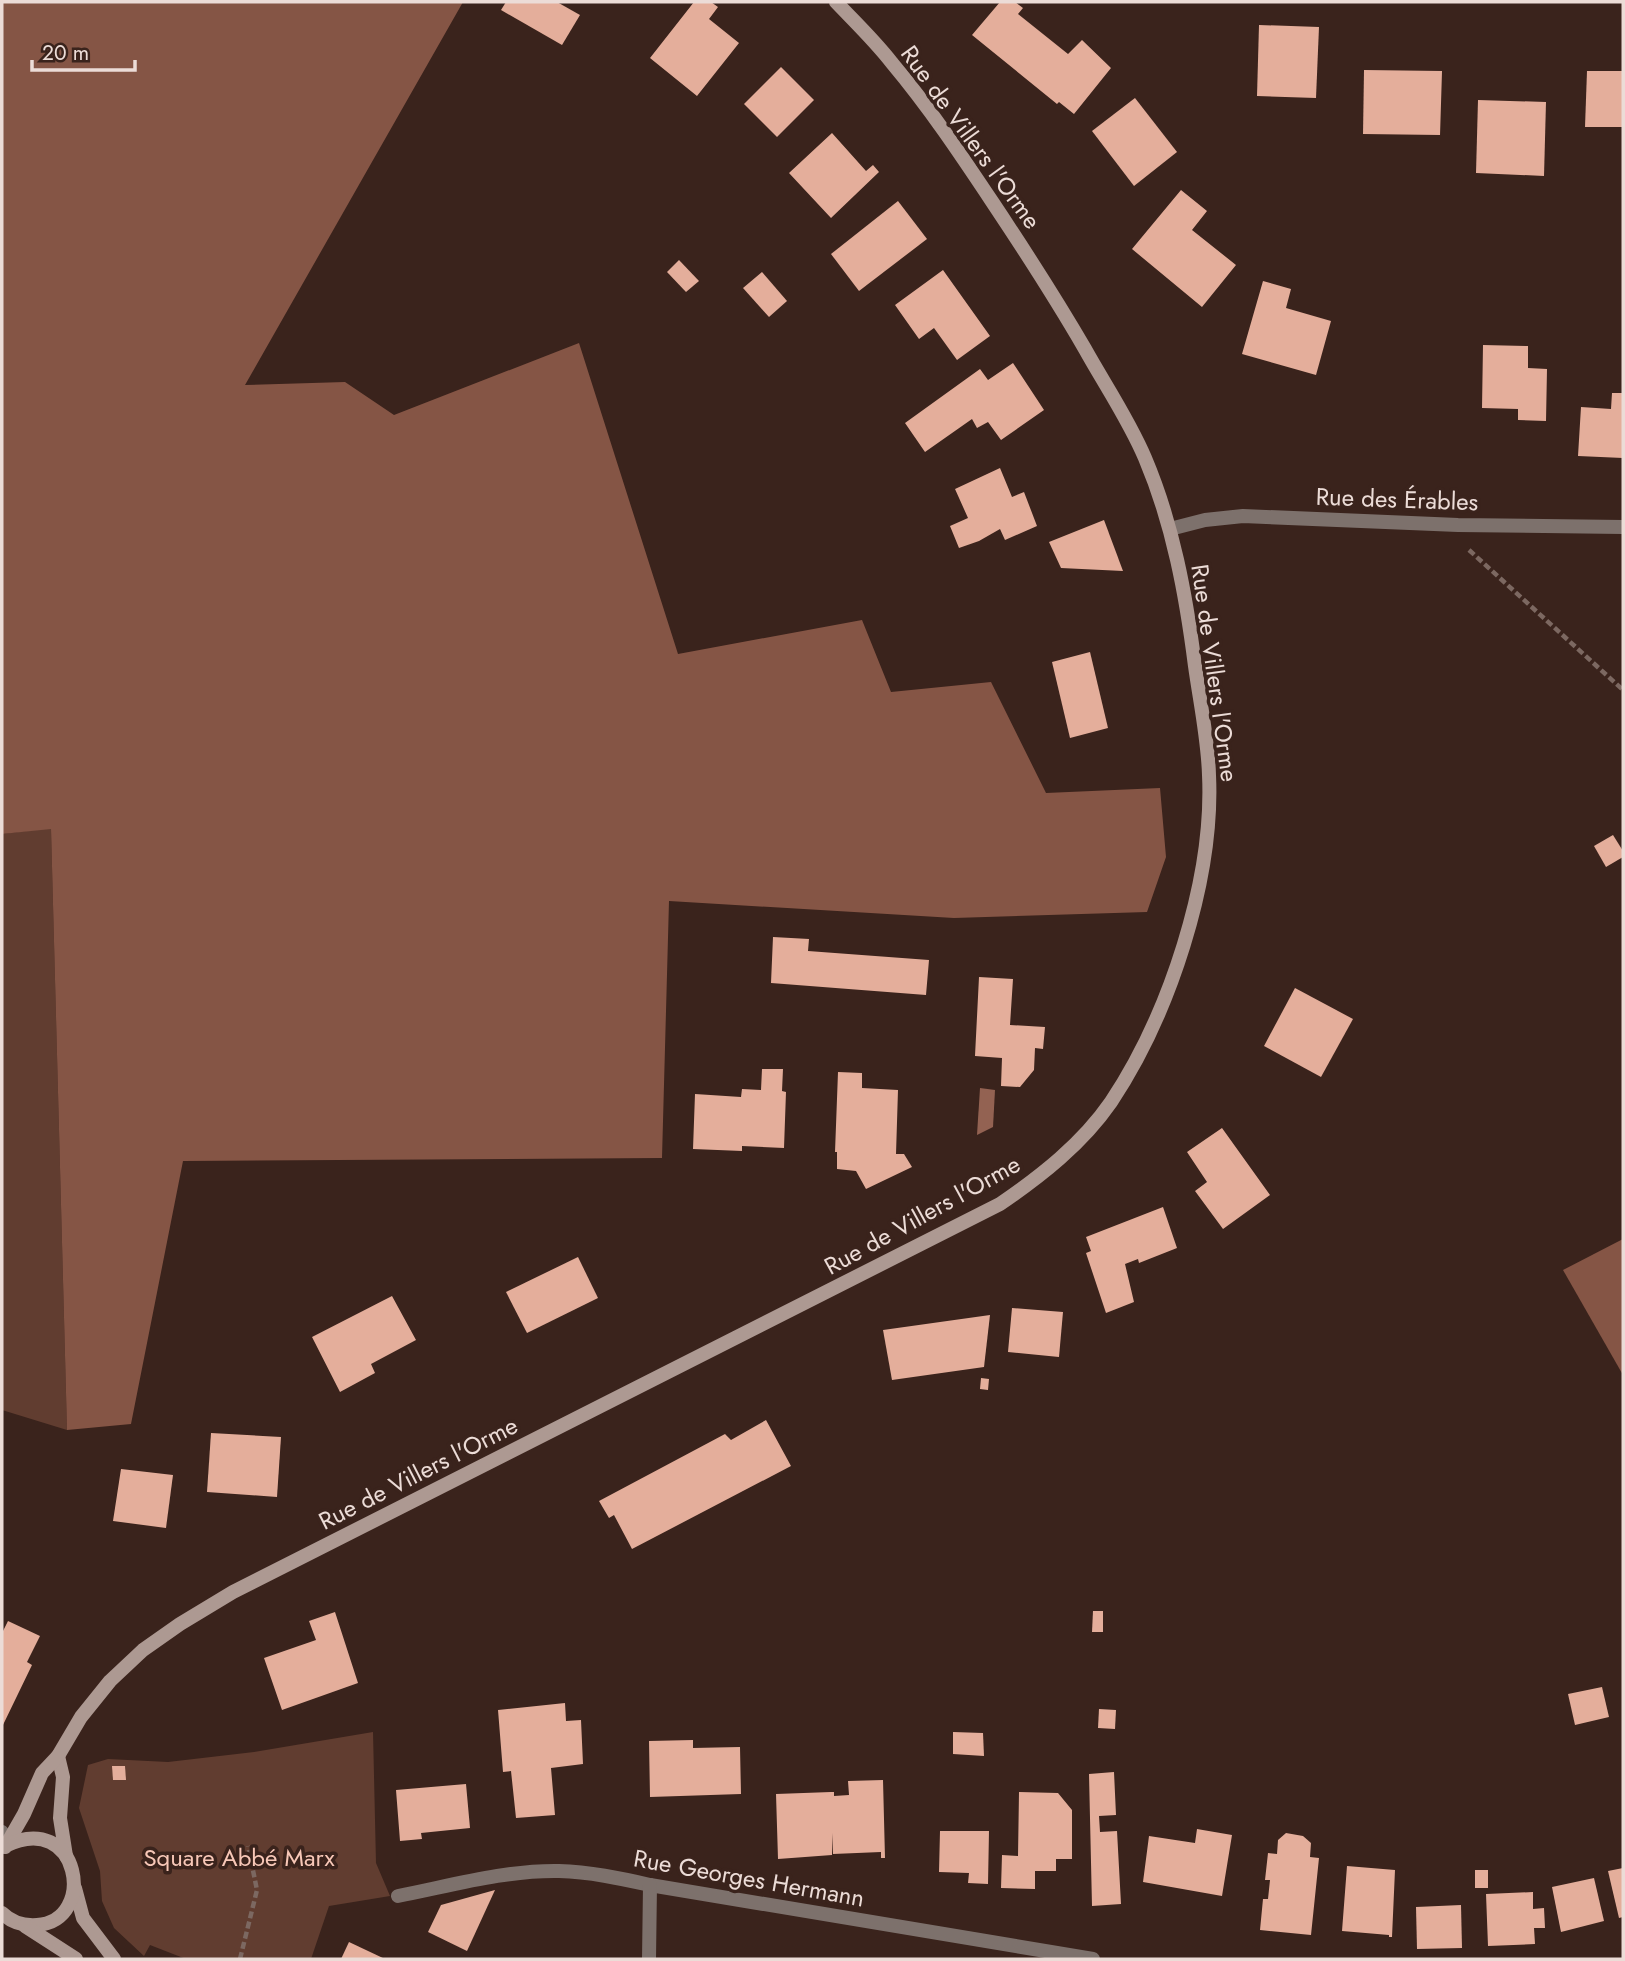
<svg xmlns="http://www.w3.org/2000/svg" width="1625" height="1961" font-family="Jost,sans-serif">
	<rect width="100%" height="100%" fill="#3a231c"/>
	<g fill="#613d30">
		<polygon points="51,828 67,1430 2,1410 2,834"/>
		<polygon points="373,1732 376,1863 390,1896 329,1906 311,1959 186,1959 150,1945 144,1956 114,1928 102,1901 100,1871 79,1808 88,1765 108,1759 168,1762 254,1752"/>
	</g>
	<g fill="#855545">
		<polygon points="2,2 463,2 245,385 345,382 394,415 579,343 678,654 862,620 891,692 991,682 1046,793 1160,788 1166,857 1147,912 954,918 669,901 662,1158 183,1161 131,1424 67,1430 51,829 2,834"/>
		<polygon points="1623,1239 1623,1375 1563,1270"/>
	</g>
	<polygon fill="#936252" points="980,1088 995,1090 993,1127 977,1135"/>
	<g fill="#e4ae9b">
		<polygon points="506,2 557,2 580,15 562,45 501,10"/>
		<polygon points="694,2 711,2 718,7 709,19 739,43 697,96 650,58"/>
		<polygon points="1000,2 1015,2 1023,8 1018,14 1068,54 1082,40 1111,68 1074,114 1059,102 1057,104 972,35"/>
		<polygon points="1259,25 1319,27 1316,98 1257,96"/>
		<polygon points="781,67 814,100 777,137 744,104"/>
		<polygon points="1364,70 1442,71 1440,135 1363,134"/>
		<polygon points="1587,71 1623,71 1623,127 1585,127"/>
		<polygon points="1135,98 1177,152 1134,186 1092,131"/>
		<polygon points="1478,100 1546,102 1544,176 1476,173"/>
		<polygon points="832,133 866,171 873,165 879,172 831,218 789,173"/>
		<polygon points="1181,190 1207,211 1192,230 1236,265 1202,307 1132,249"/>
		<polygon points="898,201 927,239 859,291 831,254"/>
		<polygon points="679,260 699,281 686,292 667,272"/>
		<polygon points="943,270 990,336 957,360 934,328 919,339 895,305"/>
		<polygon points="762,272 787,301 769,317 743,288"/>
		<polygon points="1263,281 1291,289 1286,308 1331,321 1316,375 1242,354"/>
		<polygon points="1483,345 1528,346 1528,368 1547,369 1546,421 1518,420 1518,409 1482,408"/>
		<polygon points="1013,363 1044,410 1001,440 988,422 977,428 972,419 925,452 905,423 980,369 988,380"/>
		<polygon points="1612,393 1623,393 1623,458 1578,456 1581,407 1611,409"/>
		<polygon points="1000,468 1012,497 1024,492 1037,526 1005,540 1000,529 979,541 959,548 950,526 968,518 955,489"/>
		<polygon points="1104,520 1123,571 1061,568 1049,542"/>
		<polygon points="1090,652 1108,728 1070,738 1052,662"/>
		<polygon points="1613,835 1623,851 1623,857 1606,867 1594,846"/>
		<polygon points="773,937 809,939 808,951 929,960 926,995 771,983"/>
		<polygon points="979,977 1013,979 1010,1025 1045,1027 1043,1049 1035,1048 1034,1070 1020,1087 1001,1086 1002,1058 975,1056"/>
		<polygon points="1295,988 1353,1019 1321,1077 1264,1046"/>
		<polygon points="762,1069 783,1069 782,1091 786,1092 784,1148 742,1146 742,1151 693,1149 695,1094 741,1097 742,1089 761,1090"/>
		<polygon points="838,1072 862,1073 862,1088 898,1090 896,1154 904,1154 912,1167 866,1189 856,1171 837,1169 837,1152 835,1152"/>
		<polygon points="1222,1128 1270,1195 1223,1229 1195,1191 1207,1182 1187,1152"/>
		<polygon points="1163,1207 1177,1248 1139,1263 1138,1259 1125,1264 1134,1302 1106,1313 1086,1253 1091,1251 1086,1237"/>
		<polygon points="578,1257 598,1298 527,1333 506,1292"/>
		<polygon points="392,1296 416,1340 371,1364 375,1373 340,1392 312,1337"/>
		<polygon points="1012,1308 1063,1312 1059,1357 1008,1352"/>
		<polygon points="990,1315 984,1367 892,1380 883,1330"/>
		<polygon points="981,1378 989,1379 988,1390 980,1389"/>
		<polygon points="766,1420 791,1466 632,1549 614,1515 609,1518 599,1501 725,1434 731,1440"/>
		<polygon points="211,1433 281,1437 277,1497 207,1492"/>
		<polygon points="121,1469 173,1475 166,1528 113,1521"/>
		<polygon points="1093,1611 1103,1611 1103,1632 1092,1632"/>
		<polygon points="335,1612 358,1683 282,1710 264,1658 316,1640 309,1621"/>
		<polygon points="8,1621 40,1636 27,1662 32,1665 2,1727 2,1633"/>
		<polygon points="1602,1687 1609,1717 1575,1725 1568,1694"/>
		<polygon points="565,1703 566,1721 581,1720 583,1764 551,1768 555,1815 516,1818 511,1771 503,1772 498,1710"/>
		<polygon points="1099,1709 1116,1710 1115,1729 1098,1728"/>
		<polygon points="953,1732 983,1733 984,1756 953,1754"/>
		<polygon points="693,1740 693,1748 740,1747 741,1794 650,1797 649,1741"/>
		<polygon points="112,1766 125,1766 126,1780 113,1780"/>
		<polygon points="1114,1772 1116,1815 1099,1816 1100,1832 1117,1831 1121,1904 1092,1906 1089,1774"/>
		<polygon points="883,1780 885,1858 881,1858 881,1852 833,1854 832,1833 832,1855 778,1859 776,1794 831,1792 834,1792 834,1796 849,1795 848,1781"/>
		<polygon points="466,1784 470,1828 421,1833 422,1839 400,1841 396,1790"/>
		<polygon points="1019,1792 1058,1793 1072,1810 1072,1859 1056,1859 1056,1871 1035,1871 1035,1889 1001,1888 1002,1855 1018,1856"/>
		<polygon points="1197,1829 1232,1835 1222,1896 1143,1882 1149,1836 1195,1843"/>
		<polygon points="940,1831 989,1831 988,1884 968,1883 969,1873 939,1872"/>
		<polygon points="1286,1833 1303,1836 1311,1843 1310,1857 1319,1858 1311,1935 1260,1930 1263,1899 1268,1899 1270,1880 1265,1880 1268,1853 1277,1854 1278,1840"/>
		<polygon points="1347,1866 1395,1870 1392,1937 1389,1937 1389,1935 1342,1931"/>
		<polygon points="1623,1868 1623,1917 1619,1918 1608,1871"/>
		<rect x="1475" y="1870" width="13" height="18"/>
		<polygon points="1594,1878 1604,1921 1561,1932 1552,1887"/>
		<polygon points="495,1890 467,1951 428,1932 441,1905"/>
		<polygon points="1533,1892 1533,1909 1544,1908 1545,1928 1534,1928 1535,1944 1488,1946 1486,1894"/>
		<polygon points="1461,1905 1462,1948 1417,1949 1416,1907"/>
		<polygon points="349,1942 385,1959 341,1959"/>
	</g>
	<g fill="none" stroke-linecap="round" stroke-linejoin="round">
		<g stroke="#7c6861" stroke-width="4.5" stroke-dasharray="7 3.5" stroke-linecap="butt">
			<polyline points="1469,550 1623,690"/>
			<polyline points="240,1959 257,1890 248,1846"/>
		</g>
		<polyline stroke="#7d716c" stroke-width="14" points="2,1832 5,1847"/>
		<g stroke="#7d716c" stroke-width="14">
			<polyline points="1170,529 1205,520 1243,516 1458,525 1623,527"/>
			<path d="M 398,1896 C 450,1886 505,1870 559,1871 C 590,1872 619,1878 650,1885 L 1093,1959"/>
			<polyline points="649,1959 650,1885"/>
		</g>
		<g stroke="#ad9992" stroke-width="14">
			<polyline points="58,1756 63,1777 60,1818 66,1856"/>
			<path d="M 5,1847 L 24,1814 L 42,1773 L 58,1756 L 81,1717 L 110,1681 L 143,1650 L 180,1624 L 233,1592 L 1000,1204 C 1041,1176 1082,1144 1111,1102 C 1169,1015 1214,880 1209,775 C 1208,739 1200,702 1195,666 C 1186,595 1173,524 1145,458 C 1129,420 1105,385 1085,349 C 1056,299 1025,251 993,203 C 961,155 929,107 892,63 C 875,41 855,22 836,2"/>
			<polyline points="75,1888 83,1918 114,1959"/>
			<path d="M 2,1913 C 12,1923 23,1926 37,1925 C 98,1921 80,1809 5,1846"/>
			<polyline points="25,1926 76,1959"/>
		</g>
	</g>
	<g text-anchor="middle" dominant-baseline="central" stroke-width="7" stroke-linejoin="round" paint-order="stroke">
		<g font-size="24" fill="#ecdcd7" stroke="#3a231c">
			<text transform="translate(971 137) rotate(54)">Rue de Villers l'Orme</text>
			<text transform="translate(1397 499) rotate(2)">Rue des Érables</text>
			<text transform="translate(1215 673) rotate(82)">Rue de Villers l'Orme</text>
			<text transform="translate(922 1215) rotate(-29)">Rue de Villers l'Orme</text>
			<text transform="translate(418 1473) rotate(-27)">Rue de Villers l'Orme</text>
			<text transform="translate(749 1878) rotate(10)">Rue Georges Hermann</text>
		</g>
		<g font-size="24" fill="#f7c7b7" stroke="#3a231c">
			<text x="239" y="1857">Square Abbé Marx</text>
		</g>
	</g>
	<rect width="1625" height="1961" fill="none" stroke="#ecdcd7" stroke-width="7"/>
	<path d="M32 60v10h103v-10" fill="none" stroke="#ecdcd7" stroke-width="3.5"/>
	<text x="42" y="60" font-size="21" fill="#ecdcd7" stroke="#3a231c" stroke-width="5" paint-order="stroke">20 m</text>
</svg>
